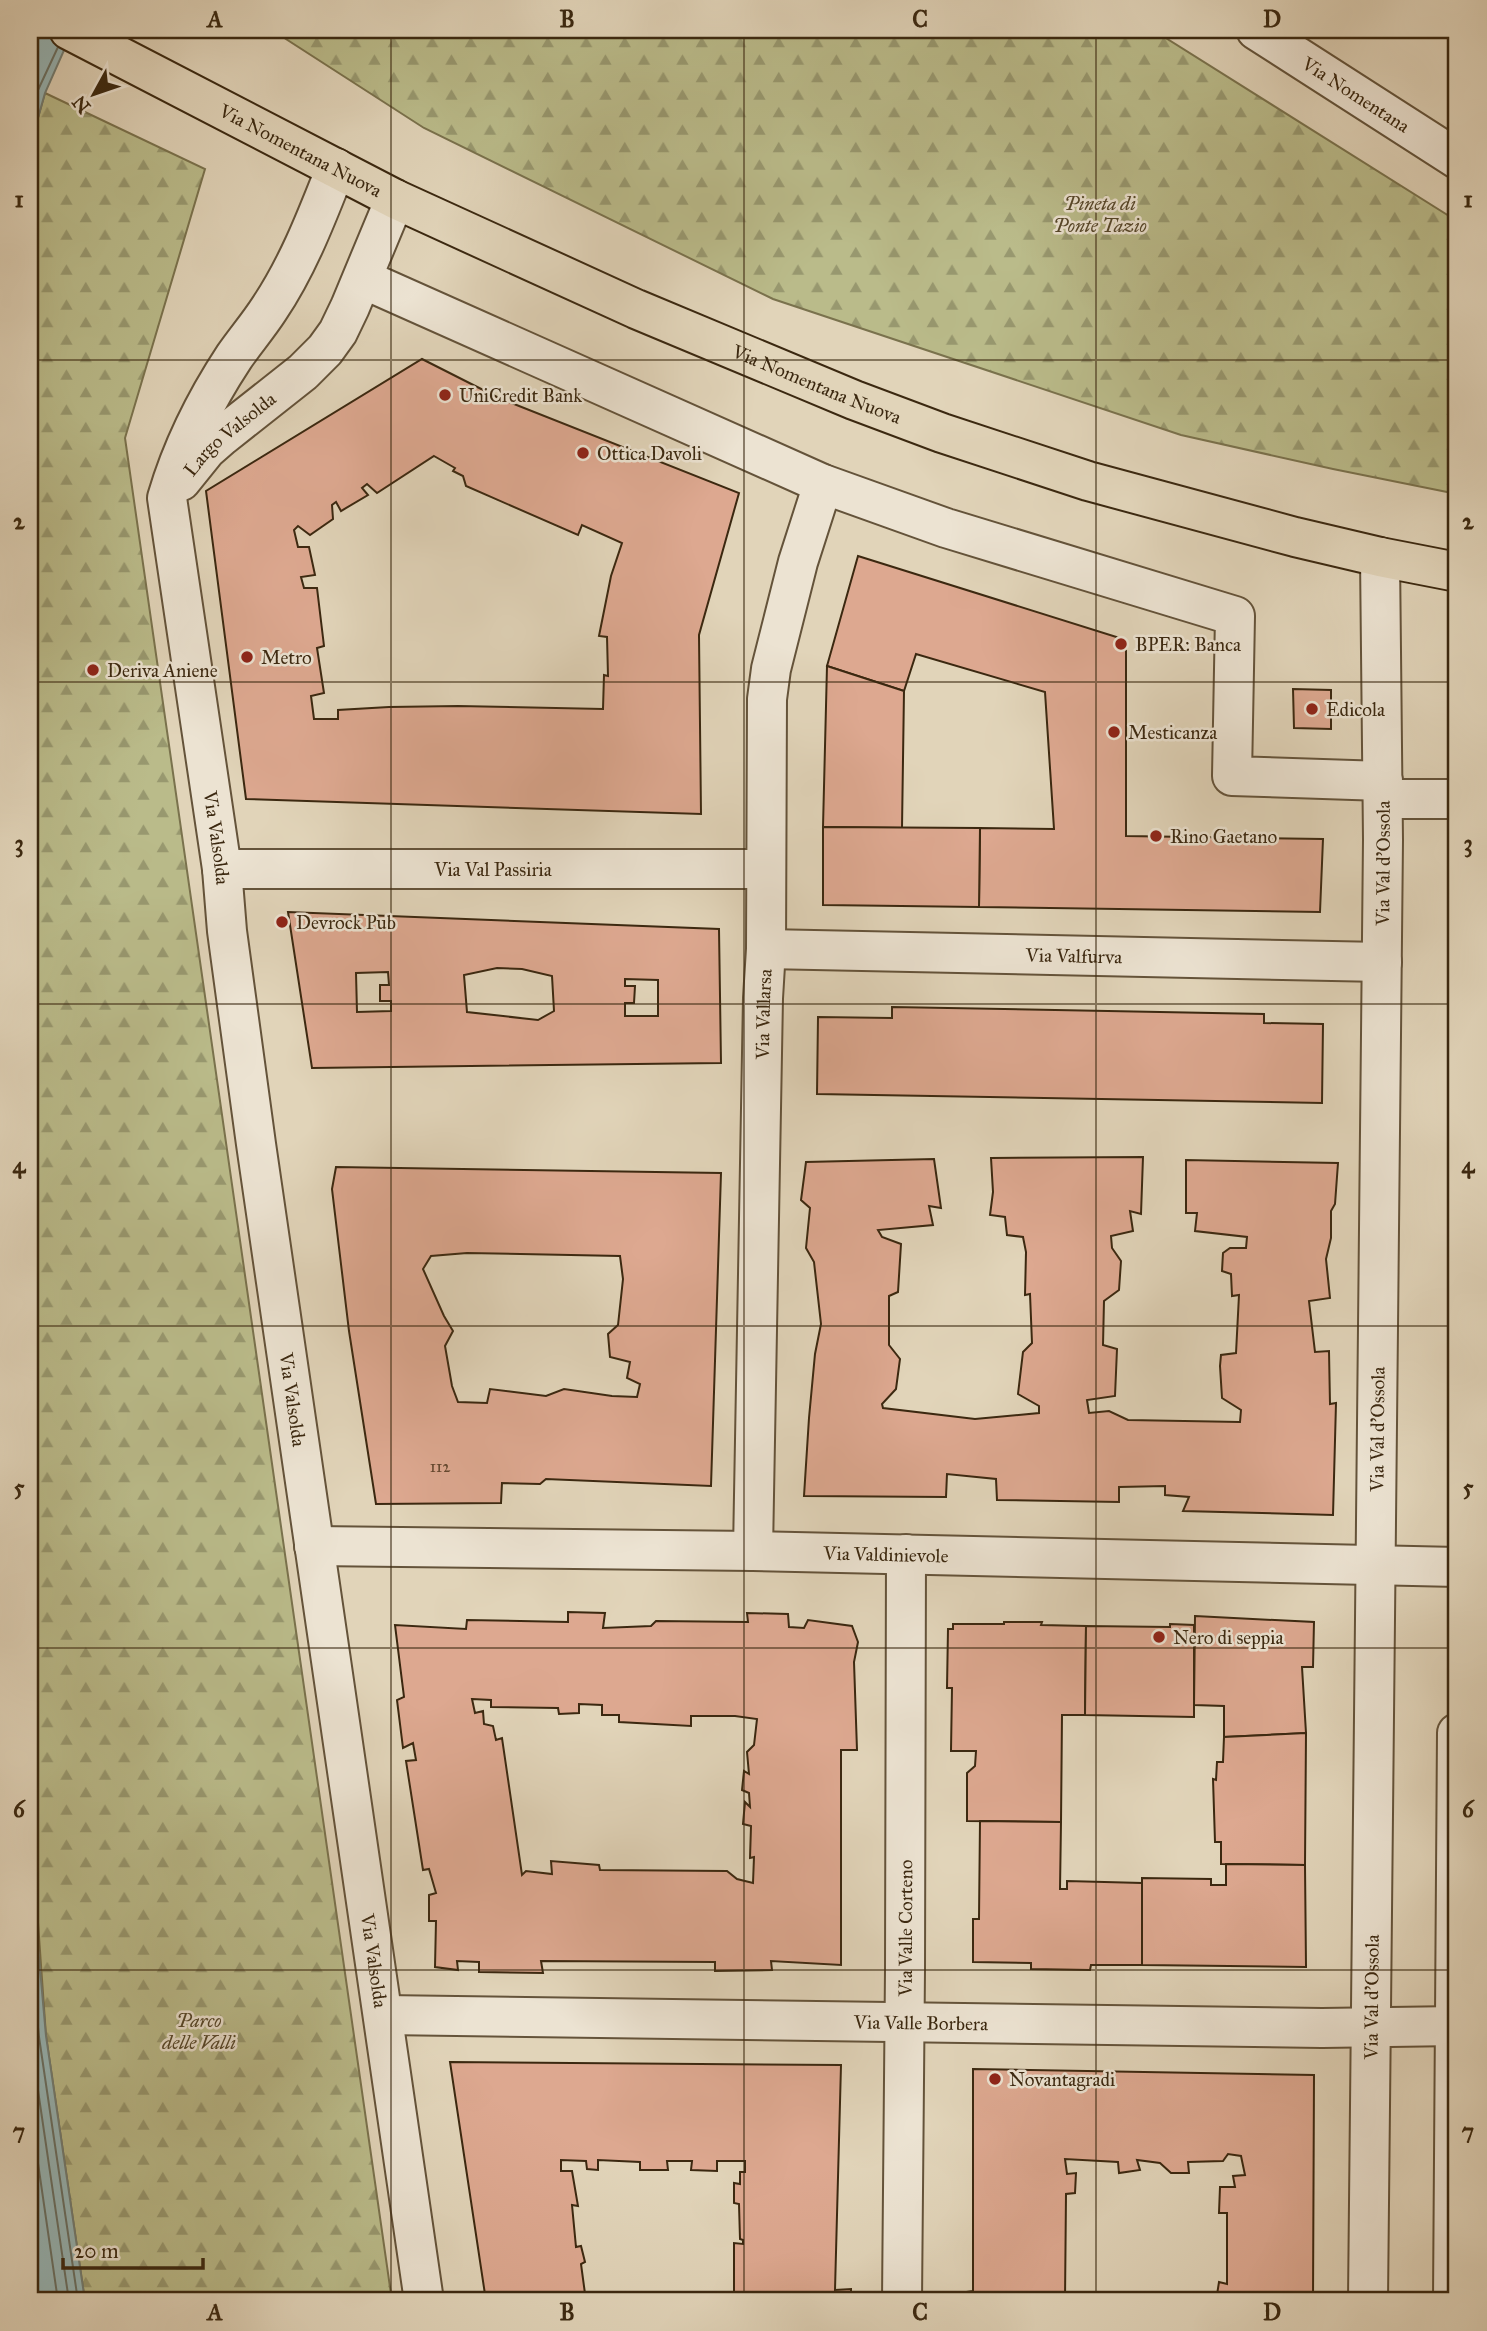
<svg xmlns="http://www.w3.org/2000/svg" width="1487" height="2331" font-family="'IM FELL Great Primer',serif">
	<defs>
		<pattern id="forest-firs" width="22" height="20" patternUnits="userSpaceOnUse" patternTransform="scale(1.75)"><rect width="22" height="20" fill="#babb8a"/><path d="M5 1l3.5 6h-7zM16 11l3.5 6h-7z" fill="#98986f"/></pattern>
	</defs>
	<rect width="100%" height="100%" fill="#e1d4b9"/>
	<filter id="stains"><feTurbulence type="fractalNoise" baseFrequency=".00286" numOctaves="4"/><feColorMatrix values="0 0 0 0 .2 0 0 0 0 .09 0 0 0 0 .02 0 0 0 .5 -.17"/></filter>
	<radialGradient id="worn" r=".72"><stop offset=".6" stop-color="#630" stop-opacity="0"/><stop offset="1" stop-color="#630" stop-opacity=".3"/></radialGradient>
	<g fill="url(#forest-firs)" stroke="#7a724d" stroke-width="2">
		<polygon points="272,30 1153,30 1457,221 1457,494 1333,469 1181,435 773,299 424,128"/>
		<polygon points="45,93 205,169 125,438 392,2301 85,2301 46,2036 30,1809 30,146"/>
	</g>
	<g fill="#97b7b8" stroke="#727e75" stroke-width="2">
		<polygon points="30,30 73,30 45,93 30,146"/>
		<polygon points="30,1857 46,2036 85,2301 30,2301"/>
	</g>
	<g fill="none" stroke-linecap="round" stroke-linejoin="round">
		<g stroke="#697064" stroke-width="2">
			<polyline points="30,120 38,90 58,47"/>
			<polyline points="30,1949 39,2037 78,2301"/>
			<polyline points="30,2036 69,2301"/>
			<polyline points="30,2108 58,2301"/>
		</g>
	</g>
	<g fill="#dda890" stroke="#3b2810" stroke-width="2" fill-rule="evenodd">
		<path d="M 422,359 L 499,398 L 739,493 L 699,635 L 701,814 L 246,799 L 206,491 ZM 434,456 L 455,468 L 453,471 L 463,476 L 466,486 L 578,535 L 582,525 L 622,543 L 611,576 L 599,636 L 607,637 L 608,676 L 604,675 L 603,709 L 458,706 L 389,707 L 338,710 L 338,719 L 314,719 L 311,696 L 324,693 L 317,648 L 324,646 L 317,588 L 304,588 L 301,577 L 315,575 L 309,547 L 298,547 L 294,530 L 298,526 L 310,535 L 333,519 L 332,505 L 336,502 L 341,511 L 368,495 L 362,488 L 367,484 L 377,493 Z"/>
		<polygon points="858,556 1126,640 1126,836 1323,839 1320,912 979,907 980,828 1054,829 1045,692 916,654 904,691 827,666"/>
		<polygon points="827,666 904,691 902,828 823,827"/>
		<polygon points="1293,689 1331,690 1331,729 1294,728"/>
		<polygon points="823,827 980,828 979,907 823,905"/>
		<path d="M 288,912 L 719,929 L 721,1063 L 312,1068 ZM 497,968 L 522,969 L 552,976 L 554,1011 L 538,1020 L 467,1012 L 464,975 ZM 388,972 L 389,985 L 380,985 L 380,1001 L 391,1001 L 391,1011 L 357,1012 L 356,973 ZM 625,979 L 658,980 L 658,1016 L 625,1016 L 625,1003 L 634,1003 L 635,986 L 625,986 Z"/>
		<polygon points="892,1007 1264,1014 1264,1023 1323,1024 1322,1103 817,1094 818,1017 892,1018"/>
		<polygon points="1143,1157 1141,1214 1130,1211 1133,1231 1111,1236 1112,1248 1121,1261 1119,1290 1104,1301 1103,1345 1117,1349 1115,1396 1087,1400 1089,1413 1109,1411 1128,1420 1240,1422 1241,1410 1222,1398 1220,1366 1221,1355 1236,1353 1239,1295 1232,1296 1231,1274 1222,1271 1223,1253 1230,1248 1246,1248 1247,1237 1195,1231 1197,1213 1186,1213 1186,1160 1338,1163 1335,1204 1331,1211 1331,1238 1326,1259 1330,1298 1309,1301 1315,1352 1329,1351 1330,1404 1336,1403 1333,1515 1183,1511 1189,1497 1165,1495 1165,1486 1119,1487 1119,1502 997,1500 996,1479 947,1474 946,1497 804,1496 809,1418 815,1354 821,1324 814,1262 806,1248 810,1208 801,1200 806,1162 934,1159 941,1208 929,1206 933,1225 878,1230 882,1237 901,1244 898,1292 889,1296 889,1345 900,1359 896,1389 882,1404 883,1408 975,1419 1039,1413 1039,1406 1018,1394 1023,1352 1032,1343 1030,1294 1025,1295 1026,1252 1023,1237 1007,1235 1005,1217 990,1215 993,1192 991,1158"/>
		<path d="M 336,1167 L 721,1173 L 711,1486 L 546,1479 L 540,1484 L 502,1483 L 501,1503 L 376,1504 L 349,1331 L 332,1189 ZM 467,1253 L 620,1256 L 623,1279 L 618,1325 L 608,1334 L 610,1357 L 630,1362 L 627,1378 L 640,1384 L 637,1397 L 612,1396 L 564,1389 L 546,1396 L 490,1389 L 487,1403 L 458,1402 L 452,1386 L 445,1346 L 453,1331 L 444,1316 L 423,1269 L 431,1256 Z"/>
		<path d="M 568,1612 L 605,1613 L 603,1628 L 651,1626 L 656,1621 L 748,1622 L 747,1613 L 788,1614 L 789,1627 L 804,1628 L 808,1620 L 852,1626 L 858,1642 L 854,1662 L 857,1750 L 841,1750 L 841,1965 L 771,1961 L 772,1970 L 715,1971 L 715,1962 L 541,1961 L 543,1973 L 479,1972 L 479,1962 L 457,1961 L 458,1970 L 435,1967 L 436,1921 L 429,1921 L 429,1895 L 436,1893 L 429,1869 L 423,1870 L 406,1761 L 416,1760 L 413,1743 L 403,1748 L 397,1700 L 404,1697 L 395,1625 L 466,1629 L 467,1620 L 568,1622 ZM 472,1699 L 491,1700 L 491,1707 L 558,1708 L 559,1714 L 579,1713 L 579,1704 L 602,1705 L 602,1715 L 619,1715 L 619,1722 L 691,1726 L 691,1716 L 735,1716 L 757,1719 L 754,1745 L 747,1752 L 749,1774 L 744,1771 L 742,1790 L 749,1793 L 750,1807 L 745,1802 L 743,1824 L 751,1826 L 750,1858 L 754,1857 L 753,1883 L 737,1879 L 727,1871 L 600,1870 L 599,1865 L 551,1861 L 552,1874 L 526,1871 L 522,1875 L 502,1738 L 496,1740 L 493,1726 L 484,1724 L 483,1711 L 475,1713 Z"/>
		<polygon points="1195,1616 1314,1622 1313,1667 1302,1667 1306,1733 1224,1737 1224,1706 1194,1705"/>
		<polygon points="1004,1622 1042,1622 1041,1625 1086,1626 1085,1715 1062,1715 1061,1822 967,1821 967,1773 975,1766 976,1751 951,1751 952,1688 947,1688 948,1629 953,1629 953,1624 1004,1624"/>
		<polygon points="1170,1624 1194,1625 1194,1717 1085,1715 1086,1626 1170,1627"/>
		<polygon points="1306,1733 1305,1865 1221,1864 1221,1842 1215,1842 1213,1779 1216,1780 1217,1762 1223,1762 1224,1737"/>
		<polygon points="980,1821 1061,1822 1060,1889 1067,1889 1067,1881 1142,1883 1142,1965 1091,1965 1090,1970 1031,1969 1031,1963 973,1962 973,1919 979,1919"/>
		<polygon points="1226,1864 1305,1865 1306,1967 1142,1965 1142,1878 1211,1879 1211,1885 1226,1885"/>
		<polygon points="450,2062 841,2065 835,2290 851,2289 851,2301 741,2301 742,2292 734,2292 734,2243 743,2244 743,2240 740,2239 739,2204 734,2203 734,2183 740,2184 740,2172 745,2172 745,2161 717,2161 717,2171 691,2170 692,2161 667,2161 668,2170 640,2170 640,2162 598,2160 598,2170 587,2169 586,2161 561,2160 561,2171 572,2171 578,2206 572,2205 576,2247 581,2246 585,2262 581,2264 586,2301 486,2301"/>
		<polygon points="973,2069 1314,2075 1313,2301 1216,2301 1219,2282 1227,2284 1227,2213 1219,2213 1220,2187 1235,2187 1233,2176 1245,2175 1241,2156 1228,2154 1223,2161 1188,2162 1189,2173 1171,2173 1160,2163 1137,2160 1140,2170 1119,2173 1118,2162 1065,2159 1067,2174 1076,2173 1075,2193 1066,2194 1065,2301 952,2301 952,2294 973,2291"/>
	</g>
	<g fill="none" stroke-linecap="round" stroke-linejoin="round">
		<g stroke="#64533a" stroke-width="42">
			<g id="minor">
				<path id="s1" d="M 1256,30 L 1457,159"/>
				<path id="s2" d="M 336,168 C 317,216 298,266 269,309 C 258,326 245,341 234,357 C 205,401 182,447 167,498 L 222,869 L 227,931 L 256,1144 L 424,2301"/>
				<polyline points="363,279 823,484 946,528 1235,616 1232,776 1383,781"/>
				<path id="s3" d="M 181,481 L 206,450 L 222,436 L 303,372 L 325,350 L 338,332 L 350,307 L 395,199"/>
				<polyline points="1384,799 1457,799"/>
				<path id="s4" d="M 222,869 L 765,869"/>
				<path id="s5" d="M 766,949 L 1382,962"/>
				<path id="s6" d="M 314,1546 L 753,1551 L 1457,1567"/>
				<path id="s7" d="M 753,1551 L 763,998 L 766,949 L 767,699 L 771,669 L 798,562 L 823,484"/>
				<path id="s8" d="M 384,2015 L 1322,2028 L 1457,2026"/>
				<path id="s9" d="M 902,2301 L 905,1970 L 906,1554"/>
				<path id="s10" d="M 1368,2301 L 1383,840 L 1380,557"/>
				<polyline points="1453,2301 1457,1733"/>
			</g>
		</g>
		<g stroke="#3b2810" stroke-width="42">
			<g id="major">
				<path id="s11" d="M 69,30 L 395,199 L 636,309 L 854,400 L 942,433 L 1088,481 L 1295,537 L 1380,557 L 1457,572"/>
			</g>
		</g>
		<use href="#minor" stroke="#ece3d2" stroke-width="38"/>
		<use href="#major" stroke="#e1d4b9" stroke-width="38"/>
	</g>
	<path fill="none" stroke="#3b2810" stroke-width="2" stroke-opacity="0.55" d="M 391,30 L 391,2301M 744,30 L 744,2301M 1096,30 L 1096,2301M 30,360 L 1457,360M 30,682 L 1457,682M 30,1004 L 1457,1004M 30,1326 L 1457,1326M 30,1648 L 1457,1648M 30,1970 L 1457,1970"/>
	<g fill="#8f2418" stroke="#ece3d2" stroke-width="2.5">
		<circle cx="445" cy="395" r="7"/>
		<circle cx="583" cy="453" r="7"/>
		<circle cx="1121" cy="644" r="7"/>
		<circle cx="247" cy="657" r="7"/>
		<circle cx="93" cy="670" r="7"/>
		<circle cx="1312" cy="709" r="7"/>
		<circle cx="1114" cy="732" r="7"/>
		<circle cx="1156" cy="836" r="7"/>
		<circle cx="282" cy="922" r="7"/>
		<circle cx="1159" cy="1637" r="7"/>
		<circle cx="995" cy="2079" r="7"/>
	</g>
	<g text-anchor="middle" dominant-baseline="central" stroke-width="5" stroke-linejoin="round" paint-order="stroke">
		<g font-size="16" fill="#644830">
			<text x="440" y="1466">112</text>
		</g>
		<g font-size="19" fill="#3b2810" stroke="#ece3d2">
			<text stroke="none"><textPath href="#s1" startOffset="119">Via Nomentana</textPath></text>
			<text stroke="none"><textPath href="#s11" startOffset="261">Via Nomentana Nuova</textPath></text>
			<text stroke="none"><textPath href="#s11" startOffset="828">Via Nomentana Nuova</textPath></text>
			<text stroke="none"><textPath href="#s3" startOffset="68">Largo Valsolda</textPath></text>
			<text stroke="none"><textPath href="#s2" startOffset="716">Via Valsolda</textPath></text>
			<text stroke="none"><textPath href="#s10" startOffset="1438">Via Val d'Ossola</textPath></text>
			<text stroke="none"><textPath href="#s4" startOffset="271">Via Val Passiria</textPath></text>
			<text stroke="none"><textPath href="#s5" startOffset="308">Via Valfurva</textPath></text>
			<text stroke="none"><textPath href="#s7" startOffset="537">Via Vallarsa</textPath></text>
			<text stroke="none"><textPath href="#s2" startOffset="1283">Via Valsolda</textPath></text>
			<text stroke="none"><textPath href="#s10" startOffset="872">Via Val d'Ossola</textPath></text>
			<text stroke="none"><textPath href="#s6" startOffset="572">Via Valdinievole</textPath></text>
			<text stroke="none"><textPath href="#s9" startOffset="373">Via Valle Corteno</textPath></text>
			<text stroke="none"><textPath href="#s2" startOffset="1850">Via Valsolda</textPath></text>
			<text stroke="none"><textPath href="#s10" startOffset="304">Via Val d'Ossola</textPath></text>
			<text stroke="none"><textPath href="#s8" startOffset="537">Via Valle Borbera</textPath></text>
		</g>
		<g font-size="19" font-style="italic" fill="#544528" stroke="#ece3d2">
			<text x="1100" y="203">Pineta di<tspan x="1100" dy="22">Ponte Tazio</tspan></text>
			<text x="199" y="2020">Parco<tspan x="199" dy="22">delle Valli</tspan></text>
		</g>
		<g font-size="19" fill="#3b2810" stroke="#ece3d2" text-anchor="start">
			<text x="459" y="395">UniCredit Bank</text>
			<text x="597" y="453">Ottica Davoli</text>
			<text x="1135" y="644">BPER: Banca</text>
			<text x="261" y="657">Metro</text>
			<text x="107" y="670">Deriva Aniene</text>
			<text x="1326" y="709">Edicola</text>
			<text x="1128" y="732">Mesticanza</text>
			<text x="1170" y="836">Rino Gaetano</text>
			<text x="296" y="922">Devrock Pub</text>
			<text x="1173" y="1637">Nero di seppia</text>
			<text x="1009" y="2079">Novantagradi</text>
		</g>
	</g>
	<rect width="1487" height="2331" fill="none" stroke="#e1d4b9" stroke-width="77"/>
	<g transform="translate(94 94) rotate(230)" stroke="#ece3d2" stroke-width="5" paint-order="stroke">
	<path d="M0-5L12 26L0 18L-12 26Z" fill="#3b2810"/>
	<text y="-10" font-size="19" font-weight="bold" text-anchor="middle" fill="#3b2810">N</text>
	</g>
	<path d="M63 2258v10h140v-10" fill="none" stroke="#3b2810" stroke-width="3.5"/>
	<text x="74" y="2258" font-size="21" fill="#3b2810" stroke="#ece3d2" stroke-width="5" paint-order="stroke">20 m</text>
	<rect x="38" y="38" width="1410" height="2254" fill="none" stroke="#3b2810" stroke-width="2.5"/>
	<g font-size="23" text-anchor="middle" font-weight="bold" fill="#3b2810">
		<text x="215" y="27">A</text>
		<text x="567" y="27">B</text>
		<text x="920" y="27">C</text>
		<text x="1272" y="27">D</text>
		<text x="19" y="207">1</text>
		<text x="1468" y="207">1</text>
		<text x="19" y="529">2</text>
		<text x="1468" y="529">2</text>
		<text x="19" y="851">3</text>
		<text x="1468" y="851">3</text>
		<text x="19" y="1173">4</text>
		<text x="1468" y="1173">4</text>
		<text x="19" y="1495">5</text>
		<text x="1468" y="1495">5</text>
		<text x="19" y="1817">6</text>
		<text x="1468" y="1817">6</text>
		<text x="19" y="2139">7</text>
		<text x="1468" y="2139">7</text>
		<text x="215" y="2320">A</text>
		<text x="567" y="2320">B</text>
		<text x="920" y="2320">C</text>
		<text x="1272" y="2320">D</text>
	</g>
	<rect width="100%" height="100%" filter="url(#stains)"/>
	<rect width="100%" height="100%" fill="url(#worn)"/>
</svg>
